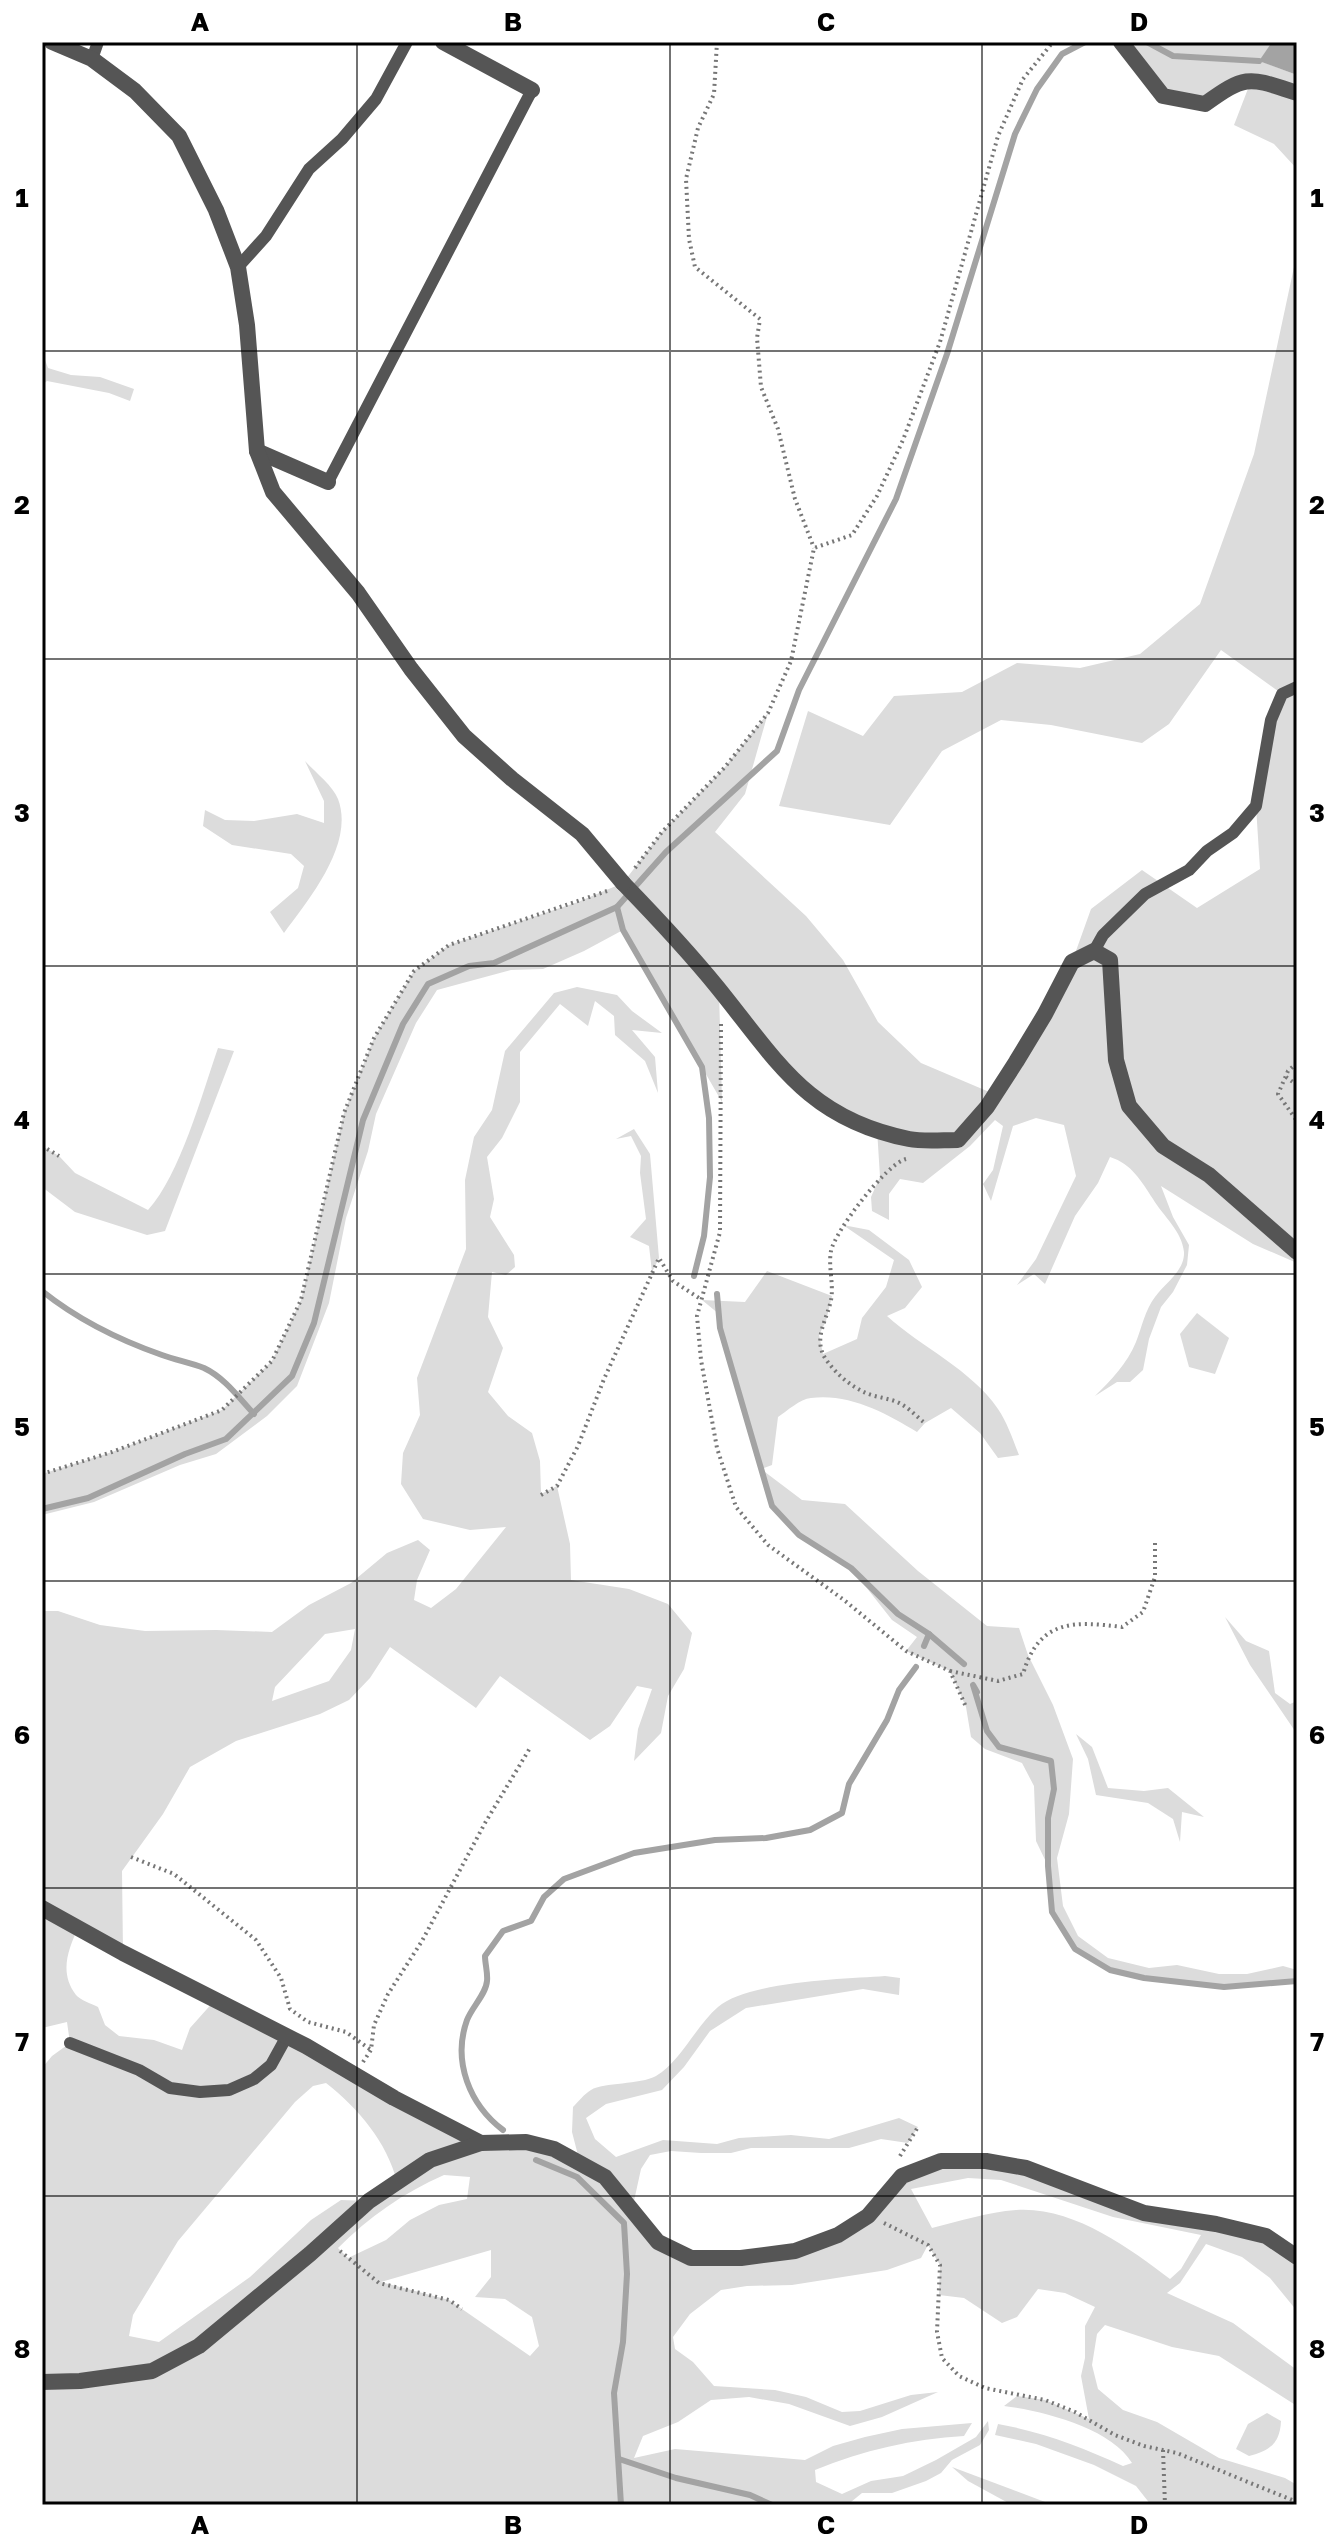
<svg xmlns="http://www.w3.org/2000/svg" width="1339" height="2547" font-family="'Golos Text',sans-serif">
	<rect width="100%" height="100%" fill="#fff"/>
	<g fill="#dcdcdc" fill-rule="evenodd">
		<polygon points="1121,42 1272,42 1260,61 1297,75 1297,169 1274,144 1234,125 1251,81 1205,104 1163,96"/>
		<path d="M 1297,253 L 1297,1263 L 1253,1244 L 1161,1186 L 1173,1217 L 1189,1245 L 1187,1265 L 1173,1292 L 1161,1307 L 1149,1339 L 1143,1370 L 1130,1382 L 1117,1382 L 1095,1396 C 1111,1380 1127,1364 1136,1342 C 1142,1327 1145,1310 1155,1297 C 1165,1283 1185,1271 1184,1252 C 1182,1231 1163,1216 1153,1199 C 1141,1181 1132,1164 1110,1157 L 1098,1183 L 1075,1216 L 1045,1284 L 1034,1274 L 1017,1285 L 1036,1259 L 1076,1176 L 1064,1125 L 1036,1118 L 1013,1126 L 991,1201 L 983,1184 L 993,1170 L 1003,1126 L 995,1120 L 970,1146 L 923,1183 L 900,1179 L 889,1194 L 889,1220 L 872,1211 L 871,1197 L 880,1177 L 877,1129 L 798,1086 L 719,991 L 722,1102 L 623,930 L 584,951 L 543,969 L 511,970 L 437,990 L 416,1023 L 376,1114 L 368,1151 L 346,1218 L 329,1303 L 297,1386 L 267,1416 L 216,1454 L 180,1465 L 94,1502 L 42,1515 L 42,1474 L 112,1452 L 222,1410 L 272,1361 L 301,1300 L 344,1113 L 374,1038 L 414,971 L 449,945 L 578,902 L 623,883 L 662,832 L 725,767 L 768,713 L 745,794 L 715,832 L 806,916 L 843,960 L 878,1022 L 921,1063 L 994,1094 L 1072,962 L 1091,909 L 1142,870 L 1197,908 L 1260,869 L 1256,806 L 1282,694 L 1221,650 L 1169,724 L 1142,743 L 1051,725 L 1001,720 L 942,751 L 890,825 L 779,806 L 808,711 L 863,736 L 894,696 L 962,692 L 1017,663 L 1080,668 L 1140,654 L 1200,604 L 1254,454 Z"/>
		<polygon points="42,352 48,368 71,375 100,377 134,389 130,401 109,393 47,381 42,385"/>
		<path d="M 305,761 C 315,772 333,786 338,799 C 355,844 309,899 284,933 L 270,912 L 298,888 L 304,866 L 291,854 L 232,845 L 203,826 L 205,810 L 225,820 L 254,821 L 297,814 L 324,823 L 324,801 Z"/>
		<path d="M 577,987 L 617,995 L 632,1011 L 662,1033 L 632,1030 L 655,1057 L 658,1093 L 645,1061 L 615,1035 L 614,1016 L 595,1001 L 588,1026 L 560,1004 L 520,1052 L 520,1102 L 502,1138 L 487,1157 L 494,1199 L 490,1217 L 514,1255 L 515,1267 L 506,1275 L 492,1272 L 488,1317 L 503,1348 L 488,1392 L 508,1416 L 532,1433 L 540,1461 L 541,1494 L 557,1486 L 570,1544 L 571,1580 L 629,1589 L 668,1604 L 692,1633 L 684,1669 L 668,1696 L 661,1733 L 634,1761 L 638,1729 L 652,1689 L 637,1686 L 610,1726 L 590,1740 L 500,1676 L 476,1708 L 390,1647 L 370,1678 L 349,1700 L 320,1714 L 236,1741 L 190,1767 L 163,1814 L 122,1871 L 123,1953 L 78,1928 C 68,1950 59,1973 76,1995 C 80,2000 92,2004 98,2007 L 105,2025 L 119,2036 L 154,2040 L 182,2050 L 190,2028 L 215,2000 L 481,2142 L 526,2142 L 580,2163 L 572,2132 L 573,2107 C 578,2102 584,2094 591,2090 C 604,2082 640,2085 656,2076 C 680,2062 696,2026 718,2007 C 748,1981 845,1979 885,1976 L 900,1978 L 899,1995 L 863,1989 L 746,2008 L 710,2031 L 684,2067 L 662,2090 L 606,2104 L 586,2118 L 595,2139 L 616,2157 L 663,2140 L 717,2144 L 739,2138 L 791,2135 L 829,2139 L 899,2118 L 918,2127 L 908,2143 L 881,2139 L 849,2148 L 751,2148 L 731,2153 L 701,2153 L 671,2151 L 650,2155 L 641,2169 L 632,2210 L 658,2242 L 691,2258 L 741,2258 L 838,2235 L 902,2176 L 986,2161 L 1144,2213 L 1216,2224 L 1297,2257 L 1297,2311 L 1270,2278 L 1242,2257 L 1206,2244 L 1180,2283 L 1167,2293 L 1233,2323 L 1297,2370 L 1297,2406 L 1219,2356 L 1172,2347 L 1105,2325 L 1097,2334 L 1092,2365 L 1098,2389 L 1123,2410 L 1157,2422 L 1219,2458 L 1285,2478 L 1297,2485 L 1297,2505 L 1151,2505 L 1136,2486 L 1094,2465 L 1036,2444 L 995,2435 L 998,2424 C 1043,2432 1082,2447 1123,2466 L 1132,2463 C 1111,2428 1043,2411 1004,2406 L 1017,2396 L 1045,2400 L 1089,2419 L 1081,2376 L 1085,2358 L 1085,2326 L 1095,2307 L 1065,2293 L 1038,2289 L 1017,2317 L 1002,2323 L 964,2298 L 939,2295 L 940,2265 L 928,2245 L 921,2258 L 887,2270 L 792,2285 L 747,2286 L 721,2290 L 690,2314 L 673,2337 L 675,2349 L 693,2362 L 714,2386 L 775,2390 L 806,2397 L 842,2412 L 860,2411 L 911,2395 L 938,2392 L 882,2417 L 850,2426 L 789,2404 L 749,2397 L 711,2400 L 678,2422 L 643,2436 L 634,2458 L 675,2449 L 805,2460 L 833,2446 L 865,2437 L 902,2429 L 972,2423 L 964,2436 C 913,2439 863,2450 815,2470 L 816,2482 L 842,2494 L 871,2481 L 903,2476 L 936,2460 L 976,2437 L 988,2421 L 989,2430 L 980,2445 L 952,2460 L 941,2473 L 926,2481 L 892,2493 L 862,2493 L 851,2502 L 916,2505 L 939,2502 L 950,2505 L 42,2505 L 42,2068 L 52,2056 L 70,2043 L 67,2022 L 42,2028 L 42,1611 L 58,1611 L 100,1625 L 145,1631 L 216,1630 L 272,1632 L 309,1605 L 351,1583 L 387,1553 L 418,1540 L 430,1550 L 417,1580 L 414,1600 L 431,1608 L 456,1589 L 506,1527 L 470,1530 L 423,1519 L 401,1484 L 403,1453 L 420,1415 L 417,1378 L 466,1249 L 465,1180 L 474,1137 L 492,1110 L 505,1051 L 554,993 ZM 355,1629 L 351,1650 L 329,1681 L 272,1701 L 275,1687 L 325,1634 ZM 326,2083 C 358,2108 387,2142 397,2182 L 369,2201 L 341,2200 L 311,2220 L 250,2277 L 159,2342 L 129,2336 L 133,2315 L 178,2241 L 295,2102 L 313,2086 ZM 444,2175 L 470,2177 L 467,2199 L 439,2205 L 410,2220 L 386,2240 L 348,2258 L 338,2248 C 369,2217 403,2193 444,2175 ZM 968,2178 L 1001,2180 L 1113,2217 L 1201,2235 L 1181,2269 L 1170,2279 C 1128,2247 1072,2206 1016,2210 C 988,2212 960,2221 932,2228 L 911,2189 ZM 491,2250 L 491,2277 L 475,2297 L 505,2299 L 532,2317 L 539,2346 L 530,2356 L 449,2300 L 381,2282 Z"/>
		<path d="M 218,1048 L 234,1051 L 165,1231 L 147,1235 L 75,1212 L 42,1187 L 42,1146 L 59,1156 L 75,1173 L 148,1210 C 180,1175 202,1094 218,1048 Z"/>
		<polygon points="634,1129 650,1154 659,1258 652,1272 649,1246 630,1237 646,1219 640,1173 641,1156 631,1136 616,1139"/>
		<path d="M 843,1225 L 869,1230 L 909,1260 L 922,1287 L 905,1308 L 887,1316 C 921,1347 972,1370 998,1409 C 1007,1422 1013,1440 1019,1455 L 998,1458 L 980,1433 L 951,1408 L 925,1423 L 917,1432 C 886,1413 849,1393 811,1398 C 800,1399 787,1411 778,1417 L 772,1465 L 761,1469 L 802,1500 L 845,1504 L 918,1571 L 987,1626 L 1019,1628 L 1028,1655 L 1053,1705 L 1073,1759 L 1069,1814 L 1057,1858 L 1063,1906 L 1078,1936 L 1108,1958 L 1149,1968 L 1177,1965 L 1219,1974 L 1247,1974 L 1283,1966 L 1297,1970 L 1297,1981 L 1224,1987 L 1144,1978 L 1110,1970 L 1075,1949 L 1052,1912 L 1048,1866 L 1036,1841 L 1034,1786 L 1022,1763 L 985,1749 L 971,1737 L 966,1707 L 950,1671 L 906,1651 L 917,1637 L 892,1620 L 851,1568 L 799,1535 L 772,1506 L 731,1365 L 719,1314 L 702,1300 L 745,1302 L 767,1271 L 832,1296 L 826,1321 L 819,1335 L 823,1354 L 857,1339 L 862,1318 L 886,1287 L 894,1260 Z"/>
		<polygon points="1197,1313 1229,1338 1215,1374 1189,1367 1180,1334"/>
		<polygon points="1225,1617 1246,1641 1269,1651 1275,1693 1290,1704 1297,1701 1297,1734 1250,1665"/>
		<polygon points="1076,1734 1092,1747 1108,1788 1144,1791 1168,1788 1204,1817 1182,1812 1180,1842 1173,1819 1148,1803 1096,1795 1088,1759"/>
		<path d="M 1267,2413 L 1281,2421 C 1280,2443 1270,2451 1249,2456 L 1236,2449 L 1248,2424 Z"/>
		<polygon points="952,2467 1053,2505 1012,2505 968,2481"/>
	</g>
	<polygon fill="#a3a3a3" points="1272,42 1297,42 1297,75 1259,61"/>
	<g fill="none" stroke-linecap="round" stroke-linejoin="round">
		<g stroke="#a3a3a3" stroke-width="6">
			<polyline points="1147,42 1173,56 1259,61"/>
			<polyline points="617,907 623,930 702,1067 709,1118 710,1177 704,1236 694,1276"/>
			<path d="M 42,1291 C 77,1319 119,1340 162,1355 C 176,1360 191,1363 204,1368 C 225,1378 239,1398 254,1414"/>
			<polyline points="717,1294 720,1328 772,1506 799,1535 851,1568 898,1614 929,1634 964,1664"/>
			<polyline points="42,1509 88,1498 185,1454 226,1439 292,1376 314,1323 363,1120 403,1024 428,984 469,966 494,963 617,907 666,852 777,751 799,690 896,499 947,354 1015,134 1037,89 1062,54 1085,42"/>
			<polyline points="924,1646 929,1634"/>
			<polyline points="977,1692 973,1685 987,1731 999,1747 1051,1761 1054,1789 1048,1818 1048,1866 1052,1912 1075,1949 1110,1970 1144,1978 1224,1987 1297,1981"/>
			<path d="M 503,2130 C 470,2105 452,2062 467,2020 C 472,2007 486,1994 487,1981 C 488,1973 485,1964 485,1956 L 503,1931 L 531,1921 L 544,1897 L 564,1879 L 634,1853 L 715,1840 L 766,1838 L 810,1830 L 842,1813 L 849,1784 L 887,1720 L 899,1690 L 916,1667"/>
			<polyline points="536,2160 577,2177 624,2223 627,2274 623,2342 614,2393 621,2505"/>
			<polyline points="619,2459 676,2478 750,2495 772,2505"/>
		</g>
		<g stroke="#777" stroke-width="4" stroke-dasharray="2 4" stroke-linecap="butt">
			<polyline points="717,42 714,94 698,128 686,179 689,239 695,267 760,319 757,338 761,387 778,429 795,499 814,548"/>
			<polyline points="635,868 662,832 725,767 768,713 791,661 814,548 852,535 877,496 903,440 940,342 998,136 1023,79 1053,42"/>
			<polyline points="721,1024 720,1232 697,1316 701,1360 717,1448 736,1507 768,1545 844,1600 906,1651 950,1671 966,1707"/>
			<polyline points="1297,1063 1288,1071 1278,1094 1297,1121"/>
			<polyline points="1286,1077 1297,1085"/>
			<polyline points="42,1146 59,1156"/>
			<path d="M 906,1159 C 886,1164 835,1231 831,1251 C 828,1267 834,1284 831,1300 C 827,1320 813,1338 825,1358 C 835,1373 850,1386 866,1393 C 877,1398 891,1398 901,1404 C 910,1409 917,1417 925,1423"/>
			<polyline points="42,1474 112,1452 222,1410 272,1361 301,1300 344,1113 374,1038 414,971 449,945 607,891"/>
			<polyline points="541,1495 557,1486 578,1446 604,1379 659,1258 673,1281 702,1300"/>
			<path d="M 950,1671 L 998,1681 L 1023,1674 C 1039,1619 1074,1621 1122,1627 L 1143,1612 L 1155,1577 L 1155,1542"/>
			<polyline points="131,1857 174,1874 256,1940 281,1978 290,2009 308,2022 346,2032 371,2050"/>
			<polyline points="363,2062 371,2050 374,2025 388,1994 422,1941 485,1823 530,1748"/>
			<polyline points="900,2156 918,2127"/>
			<polyline points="884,2223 928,2245 940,2265 937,2332 942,2358 959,2376 985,2388 1045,2400 1075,2412 1115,2435 1144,2446 1177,2453 1297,2502"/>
			<polyline points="340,2251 379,2283 449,2300 462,2309"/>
			<polyline points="1163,2450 1165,2505"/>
		</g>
		<g stroke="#555" stroke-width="12">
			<polyline points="92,59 98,42"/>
			<polyline points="238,267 266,236 309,169 342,139 376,99 407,42"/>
			<polyline points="328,482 532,90"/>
			<polyline points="1094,951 1103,935 1145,894 1189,870 1207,851 1233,833 1256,806 1271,720 1282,694 1297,687"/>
			<polyline points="70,2043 139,2070 170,2088 200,2092 229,2090 254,2079 271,2065 287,2036"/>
		</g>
		<g stroke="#555" stroke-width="16">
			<polyline points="443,42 532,90"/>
			<path d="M 1121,42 L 1163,96 L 1205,104 C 1247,74 1248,77 1297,93"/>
			<polyline points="257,451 328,482"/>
			<path d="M 623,883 C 656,917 688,951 718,988 C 777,1061 808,1119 909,1139 C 924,1142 942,1140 958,1140 L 987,1107 L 1016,1062 L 1045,1014 L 1072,962 L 1094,951 L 1110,960 L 1116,1060 L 1129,1106 L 1163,1146 L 1209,1175 L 1297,1252"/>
			<polyline points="42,1908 123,1953 306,2046 394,2098 481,2143"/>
			<polyline points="42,2382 80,2381 152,2371 199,2346 310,2254 369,2201 430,2160 481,2143 526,2142 554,2149 605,2177 658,2242 691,2258 741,2258 795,2251 838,2235 868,2216 902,2176 941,2161 986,2161 1026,2168 1144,2213 1216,2224 1266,2236 1297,2257"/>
		</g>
		<polyline stroke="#555" stroke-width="16" points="52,42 92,59 135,91 179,136 216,210 238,267 247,325 257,451 273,492 358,593 411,669 464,736 512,779 582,834 623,883"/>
	</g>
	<path fill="none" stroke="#000" stroke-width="2" stroke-opacity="0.55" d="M 357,42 L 357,2505M 670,42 L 670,2505M 982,42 L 982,2505M 42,351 L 1297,351M 42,659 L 1297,659M 42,966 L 1297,966M 42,1274 L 1297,1274M 42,1581 L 1297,1581M 42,1888 L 1297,1888M 42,2196 L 1297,2196"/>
	<rect width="1339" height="2547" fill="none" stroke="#ffffff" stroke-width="88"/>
	<rect x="44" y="44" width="1251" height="2459" fill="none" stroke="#000" stroke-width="3"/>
	<g font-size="26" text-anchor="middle" font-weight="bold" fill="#000">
		<text x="200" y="31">A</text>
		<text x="513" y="31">B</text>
		<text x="826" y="31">C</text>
		<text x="1139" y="31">D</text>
		<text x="22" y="207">1</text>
		<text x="1317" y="207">1</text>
		<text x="22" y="514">2</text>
		<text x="1317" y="514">2</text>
		<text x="22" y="822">3</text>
		<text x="1317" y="822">3</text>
		<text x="22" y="1129">4</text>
		<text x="1317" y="1129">4</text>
		<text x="22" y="1436">5</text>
		<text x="1317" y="1436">5</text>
		<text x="22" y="1744">6</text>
		<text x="1317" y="1744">6</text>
		<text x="22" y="2051">7</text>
		<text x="1317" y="2051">7</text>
		<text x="22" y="2358">8</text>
		<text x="1317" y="2358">8</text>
		<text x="200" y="2534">A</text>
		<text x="513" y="2534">B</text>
		<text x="826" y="2534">C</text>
		<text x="1139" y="2534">D</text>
	</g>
</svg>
